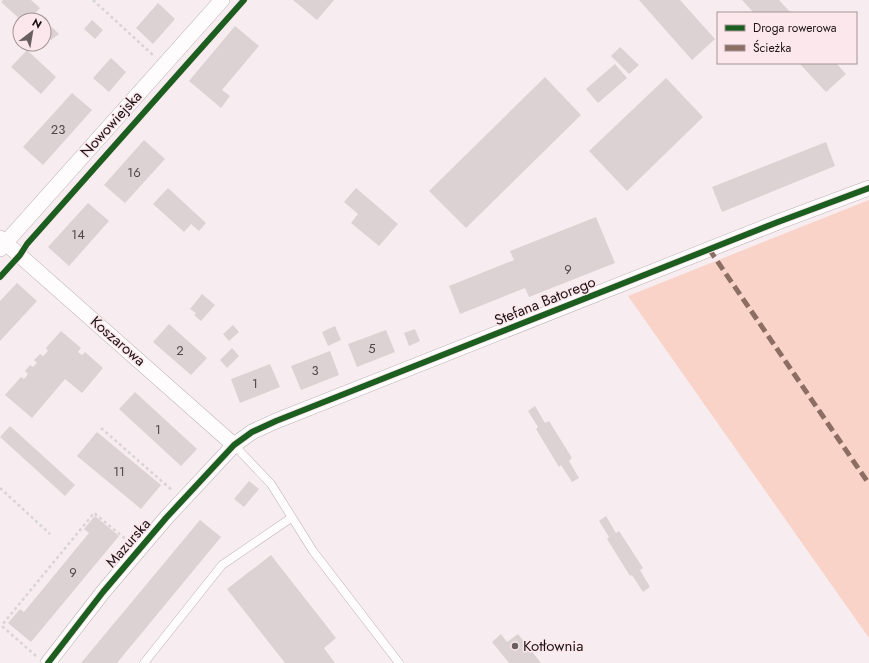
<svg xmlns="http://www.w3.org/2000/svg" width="869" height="663" font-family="Jost,sans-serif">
	<rect width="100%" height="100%" fill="#f7ecef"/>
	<polygon fill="#f9d3c8" points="869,200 869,638 628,296"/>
	<g fill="#ddd2d3">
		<polygon points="3,0 31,0 40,8 29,20 21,20 1,2"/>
		<polygon points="293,0 334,0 317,20"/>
		<polygon points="639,0 680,0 715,39 692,60"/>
		<polygon points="742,0 779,0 791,13 754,13"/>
		<polygon points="158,3 175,19 153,44 136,28"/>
		<polygon points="92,20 103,30 95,39 84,29"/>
		<polygon points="235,26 259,46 222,90 230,96 221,108 189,81"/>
		<polygon points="52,27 59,34 51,40 44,34"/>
		<polygon points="620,47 639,65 629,74 611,56"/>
		<polygon points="27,50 56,77 41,94 11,67"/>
		<polygon points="111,58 126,72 109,92 93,78"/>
		<polygon points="799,63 836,63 846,74 826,92"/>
		<polygon points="615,64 627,78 598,103 586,89"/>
		<polygon points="545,77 581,115 466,228 429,191"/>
		<polygon points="666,78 703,117 627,191 589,151"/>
		<polygon points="72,93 92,110 43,165 23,147"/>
		<polygon points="144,140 165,159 125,203 104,185"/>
		<polygon points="826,142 835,166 722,212 712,187"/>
		<polygon points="168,188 206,223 199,231 191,224 184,232 153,204"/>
		<polygon points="356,188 398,224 379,246 351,223 358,214 344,202"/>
		<polygon points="88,203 109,221 69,266 48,247"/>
		<polygon points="596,217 615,263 529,297 525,288 460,314 449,286 514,260 510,251"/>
		<polygon points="17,283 37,301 0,341 0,301"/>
		<polygon points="202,294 215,305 201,321 194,315 196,313 190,309"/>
		<polygon points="169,324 207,358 191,375 153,342"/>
		<polygon points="233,325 239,332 229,341 223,334"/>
		<polygon points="335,326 341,340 328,346 322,332"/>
		<polygon points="415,329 420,341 409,346 404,333"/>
		<polygon points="386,330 395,352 357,367 348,344"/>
		<polygon points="61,331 81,348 78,352 82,355 85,352 103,368 82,393 65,379 32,418 5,395 21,377 24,379 28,374 25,371 30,365 33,367 37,363 34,360 40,354 43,356 48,351 46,348"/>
		<polygon points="232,348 239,356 227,368 220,360"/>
		<polygon points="330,351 339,375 301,390 291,366"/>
		<polygon points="270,364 280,387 240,403 231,379"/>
		<polygon points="135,392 197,449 181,466 119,409"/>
		<polygon points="535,406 545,423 549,421 572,458 569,461 579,478 572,482 561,465 559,467 536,429 538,427 528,411"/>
		<polygon points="10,426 75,485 65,496 0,437"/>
		<polygon points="97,432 161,485 141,509 77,456"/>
		<polygon points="249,481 259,489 244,507 234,499"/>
		<polygon points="95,516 119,536 31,642 8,623 20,609 24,612 89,533 84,529"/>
		<polygon points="606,516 616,533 619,531 643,568 640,570 650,587 643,592 632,575 630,576 607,539 609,537 599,521"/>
		<polygon points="200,520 221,537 117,663 81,663"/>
		<polygon points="271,555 336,638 324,648 335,663 285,663 227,589"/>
		<polygon points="501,634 507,642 518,634 541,663 509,663 492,642"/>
	</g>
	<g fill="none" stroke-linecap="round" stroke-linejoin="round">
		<g stroke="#beb3b6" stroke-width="9">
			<g id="service">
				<polyline points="234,445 271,484 313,551 399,663"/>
				<polyline points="144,663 222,565 291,518"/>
			</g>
		</g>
		<g stroke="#beb3b6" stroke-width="16">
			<g id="minor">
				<polyline points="0,238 234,445"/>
				<polyline points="0,249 222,0"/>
				<polyline points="48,663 103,592 166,518 234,445 252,432 276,421 778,222 869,188"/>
			</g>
		</g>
		<g stroke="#d8d5d6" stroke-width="2.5" stroke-dasharray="3 3" stroke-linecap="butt">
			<polyline points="93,0 153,55"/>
			<polyline points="101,428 173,491"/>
			<polyline points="0,488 50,534"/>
			<polyline points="36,656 3,627 2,625 94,513 128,541"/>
		</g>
		<use href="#service" stroke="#fefcfd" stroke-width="8"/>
		<use href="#minor" stroke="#fefcfd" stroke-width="15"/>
		<polyline stroke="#8d6e63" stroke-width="5" stroke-dasharray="10 5" stroke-linecap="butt" points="709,249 869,484"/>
		<g stroke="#fce8ec" stroke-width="8">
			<g id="cycleway">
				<polyline points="0,277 20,255 27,244 244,0"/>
				<polyline points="48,663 103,592 166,518 234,445 252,432 276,421 778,222 869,188"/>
			</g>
		</g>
		<use href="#cycleway" stroke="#1b5e20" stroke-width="6"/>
	</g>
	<circle fill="#695f61" stroke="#fce8ec" stroke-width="1.5" cx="515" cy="646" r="4"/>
	<g text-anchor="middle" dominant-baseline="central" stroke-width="3" stroke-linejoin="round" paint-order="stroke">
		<g font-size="13" fill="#4f4546">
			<text x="58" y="129">23</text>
			<text x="134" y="172">16</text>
			<text x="78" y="234">14</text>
			<text x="568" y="269">9</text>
			<text x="372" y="348">5</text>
			<text x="180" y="350">2</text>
			<text x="315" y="370">3</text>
			<text x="255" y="383">1</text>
			<text x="158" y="429">1</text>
			<text x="119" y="471">11</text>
			<text x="73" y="572">9</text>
		</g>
		<g font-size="15" fill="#1d1315" stroke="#fce8ec">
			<text transform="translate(111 124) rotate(-48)">Nowowiejska</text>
			<text transform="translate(545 301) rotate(-22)">Stefana Batorego</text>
			<text transform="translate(118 341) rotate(41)">Koszarowa</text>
			<text transform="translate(128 543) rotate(-49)">Mazurska</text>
		</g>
		<g font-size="15" fill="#1d1315" stroke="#fce8ec" text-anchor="start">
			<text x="523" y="646">Kotłownia</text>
		</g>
	</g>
	<rect x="717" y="12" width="140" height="52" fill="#fce8ec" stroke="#a39396"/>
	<rect x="725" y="25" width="20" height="6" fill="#1b5e20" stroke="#a39396"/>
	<text x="753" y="32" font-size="12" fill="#1d1315">Droga rowerowa</text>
	<rect x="725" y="45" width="20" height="6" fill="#8d6e63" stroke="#a39396"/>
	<text x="753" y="52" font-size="12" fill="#1d1315">Ścieżka</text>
	<g transform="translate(32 32) rotate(31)"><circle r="19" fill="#fce8ec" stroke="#a39396"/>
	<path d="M0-3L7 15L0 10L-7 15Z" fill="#695f61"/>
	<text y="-6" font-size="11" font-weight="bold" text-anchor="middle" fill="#1d1315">N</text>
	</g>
</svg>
